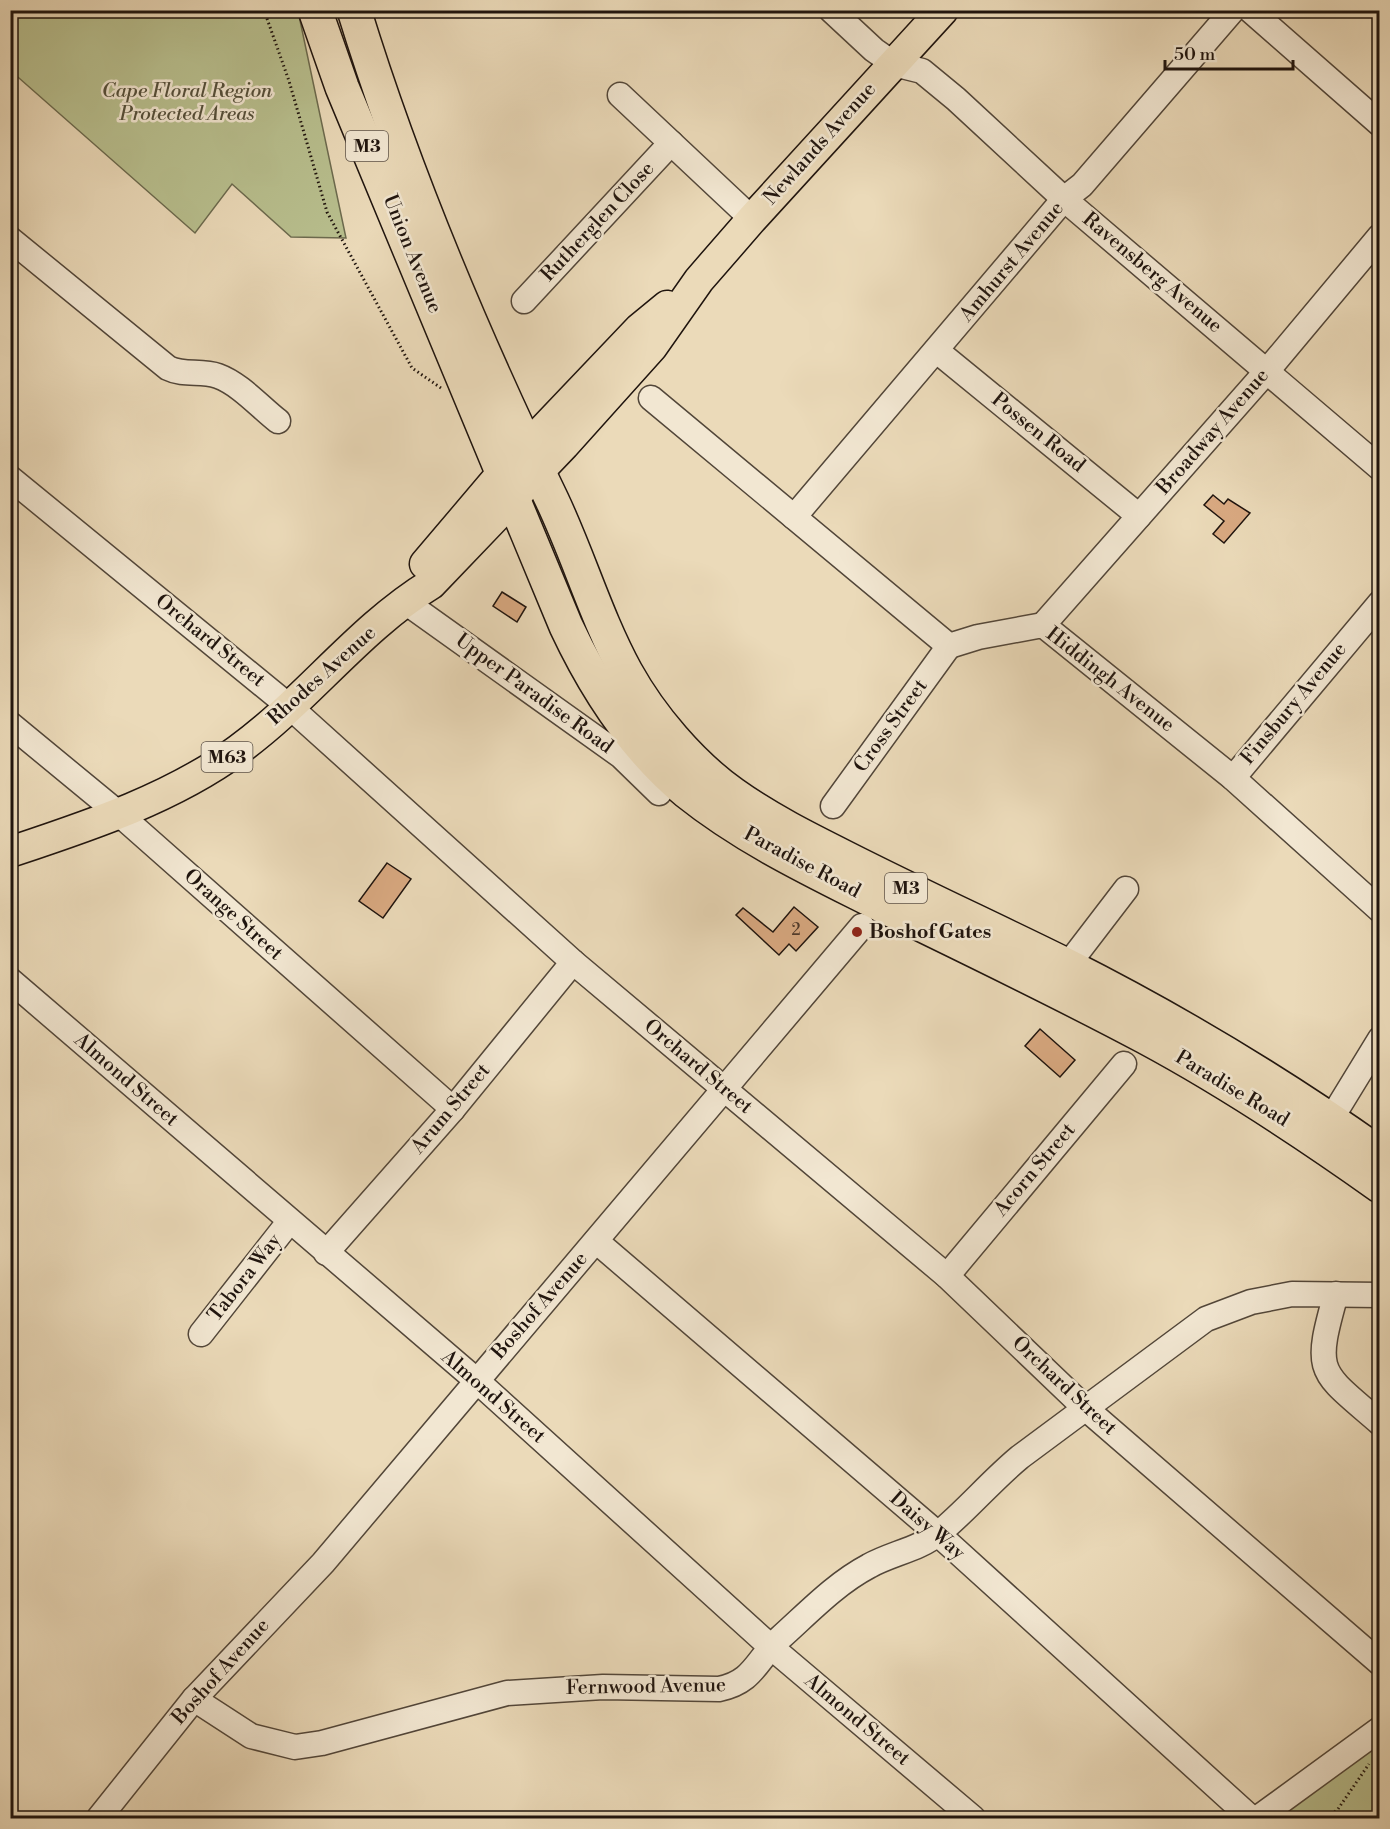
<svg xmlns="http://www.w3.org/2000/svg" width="1390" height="1829" font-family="'Libre Bodoni',serif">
	<rect width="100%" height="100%" fill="#ebdab9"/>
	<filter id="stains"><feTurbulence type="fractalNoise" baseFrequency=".00333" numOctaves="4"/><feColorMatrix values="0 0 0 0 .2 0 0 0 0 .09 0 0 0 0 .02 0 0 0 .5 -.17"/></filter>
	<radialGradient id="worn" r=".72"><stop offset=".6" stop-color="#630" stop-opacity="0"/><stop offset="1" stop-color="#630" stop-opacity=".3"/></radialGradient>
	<g fill="#b8bf8e" stroke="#6c6a4e" stroke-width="1.5">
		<polygon points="11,10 298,11 346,238 291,237 232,184 195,233 11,71"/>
		<polygon points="1379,1735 1379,1818 1266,1818"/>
	</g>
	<g fill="#d9a981" stroke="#1f140e" stroke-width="1.5">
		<polygon points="1213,495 1224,504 1228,499 1250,513 1224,543 1213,534 1224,521 1204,505"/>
		<polygon points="502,592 526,607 517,622 493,606"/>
		<polygon points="387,863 411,879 383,918 359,901"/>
		<polygon points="794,907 818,927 796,951 789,944 779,955 736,915 743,908 773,932"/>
		<polygon points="1040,1029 1075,1060 1060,1077 1025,1046"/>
	</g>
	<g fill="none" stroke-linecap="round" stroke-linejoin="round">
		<g stroke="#524639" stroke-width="27">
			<g id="minor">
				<polyline points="831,10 874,50 894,64 922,71 956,99 1064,199 1380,468"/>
				<polyline points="1250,10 1380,124"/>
				<polyline points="620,95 752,219"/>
				<path d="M 10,239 L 168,368 C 184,376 201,370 218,376 C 240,384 260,407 278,421"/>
				<polyline points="524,301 671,143"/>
				<polyline points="937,351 1139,516"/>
				<polyline points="651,398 949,646 978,637 1043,625 1233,778 1380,910"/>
				<polyline points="10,478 290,707 573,962 947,1276 1084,1407 1380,1663"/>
				<polyline points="794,517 1064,199 1082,185 1233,10"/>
				<polyline points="404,601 621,756 659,793"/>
				<polyline points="1043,625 1267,371 1380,236"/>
				<polyline points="10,724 118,813 453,1109"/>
				<polyline points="1233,778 1380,603"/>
				<polyline points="833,806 949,646"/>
				<polyline points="1067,966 1126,889"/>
				<polyline points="10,980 476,1380 771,1647 973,1818"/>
				<polyline points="1331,1119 1380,1039"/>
				<polyline points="596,1241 938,1534 1251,1818"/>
				<polyline points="326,1253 453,1109 573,962"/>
				<polyline points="947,1276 1124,1064"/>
				<path d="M 1336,1294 C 1313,1375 1319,1370 1380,1423"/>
				<polyline points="201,1334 289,1222"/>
				<path d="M 194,1699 L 251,1736 L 295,1747 L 322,1743 L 507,1693 L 603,1687 L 719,1689 C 754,1682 756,1660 780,1638 C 808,1613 835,1584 869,1566 C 890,1554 920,1549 939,1533 C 968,1509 991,1481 1020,1457 L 1206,1319 L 1251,1302 L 1292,1294 L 1380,1295"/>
				<polyline points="99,1818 194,1699 323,1563 862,926"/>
				<polyline points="1258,1818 1380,1729"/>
			</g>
		</g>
		<g stroke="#1f140e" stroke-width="33">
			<g id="major">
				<polyline points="425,564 503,472 639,329 667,306"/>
				<path d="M 10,852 C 88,826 171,799 238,750 C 307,700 359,628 431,584 L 564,445 L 652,347 L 699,280 L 752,219 L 943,10"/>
			</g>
		</g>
		<g stroke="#1f140e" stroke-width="36">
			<g id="highway">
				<path d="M 315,10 L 342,87 L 566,626 C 595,688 634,748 687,792 C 747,840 816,872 883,906 C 971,949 1059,991 1145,1037 C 1227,1081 1304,1132 1380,1186"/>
				<path d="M 354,10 C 406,179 475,341 552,500 C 579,557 596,617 626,672 C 651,717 691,764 733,794 C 768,819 808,839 846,858 C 919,895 993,929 1066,965 C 1175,1020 1280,1083 1380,1154"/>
			</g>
		</g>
		<g stroke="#1f140e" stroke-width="3" stroke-dasharray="1.5 3" stroke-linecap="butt">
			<polyline points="264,10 289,81 327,212 412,368 441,388"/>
			<polyline points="1328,1818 1338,1809 1369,1764"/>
		</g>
		<use href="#minor" stroke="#f2e7d2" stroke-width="24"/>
		<use href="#major" stroke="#ebdab9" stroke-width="30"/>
		<use href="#highway" stroke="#ebdab9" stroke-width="33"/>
	</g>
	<circle fill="#8f2418" stroke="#f2e7d2" stroke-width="2" cx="857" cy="932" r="6"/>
	<g text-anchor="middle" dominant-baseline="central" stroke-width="5" stroke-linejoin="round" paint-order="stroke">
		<g font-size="16" fill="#4e392b">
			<text x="796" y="930">2</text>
		</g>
		<g fill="#f2e7d2" stroke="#5e5349" stroke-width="1.5">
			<rect x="346" y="131" width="42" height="30" rx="4.5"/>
			<rect x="201.5" y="742" width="51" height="30" rx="4.5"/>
			<rect x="885" y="873" width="42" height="30" rx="4.5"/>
		</g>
		<g font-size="18" font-weight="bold" fill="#1f140e">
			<text x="367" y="146">M3</text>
			<text x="227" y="757">M63</text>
			<text x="906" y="888">M3</text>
		</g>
		<g font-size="20" font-style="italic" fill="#55503b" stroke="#f2e7d2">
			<text x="187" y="91">Cape Floral Region<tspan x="187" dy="23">Protected Areas</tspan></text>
		</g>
		<g font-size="20" fill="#1f140e" stroke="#f2e7d2">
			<text transform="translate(820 144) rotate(-48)">Newlands Avenue</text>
			<text transform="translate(598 222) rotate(-47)">Rutherglen Close</text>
			<text transform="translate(412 254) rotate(68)">Union Avenue</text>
			<text transform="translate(1012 262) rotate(-50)">Amhurst Avenue</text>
			<text transform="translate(1152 273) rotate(40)">Ravensberg Avenue</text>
			<text transform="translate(1213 432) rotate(-49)">Broadway Avenue</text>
			<text transform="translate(1038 433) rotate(39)">Possen Road</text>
			<text transform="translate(210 641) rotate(39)">Orchard Street</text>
			<text transform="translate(322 676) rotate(-42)">Rhodes Avenue</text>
			<text transform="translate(1110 680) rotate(38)">Hiddingh Avenue</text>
			<text transform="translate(534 694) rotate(36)">Upper Paradise Road</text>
			<text transform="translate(1294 704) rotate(-50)">Finsbury Avenue</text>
			<text transform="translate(891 726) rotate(-54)">Cross Street</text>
			<text transform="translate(802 863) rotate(28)">Paradise Road</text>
			<text transform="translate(233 915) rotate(42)">Orange Street</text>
			<text transform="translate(698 1067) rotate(40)">Orchard Street</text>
			<text transform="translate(126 1080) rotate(41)">Almond Street</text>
			<text transform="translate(1232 1089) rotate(31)">Paradise Road</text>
			<text transform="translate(451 1109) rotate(-50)">Arum Street</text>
			<text transform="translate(1035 1170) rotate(-50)">Acorn Street</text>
			<text transform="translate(245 1278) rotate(-52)">Tabora Way</text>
			<text transform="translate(540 1306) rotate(-49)">Boshof Avenue</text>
			<text transform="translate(1064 1386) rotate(43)">Orchard Street</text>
			<text transform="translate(493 1397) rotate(41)">Almond Street</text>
			<text transform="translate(927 1526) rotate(41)">Daisy Way</text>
			<text transform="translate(221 1672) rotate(-48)">Boshof Avenue</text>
			<text transform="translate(646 1687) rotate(-1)">Fernwood Avenue</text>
			<text transform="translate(857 1720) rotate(40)">Almond Street</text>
		</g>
		<g font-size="20" font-weight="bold" fill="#1f140e" stroke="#f2e7d2" text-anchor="start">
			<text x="869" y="932">Boshof Gates</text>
		</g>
	</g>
	<rect width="1390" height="1829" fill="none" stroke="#ebdab9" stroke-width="36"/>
	<rect x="12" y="12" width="1366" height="1805" fill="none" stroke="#1f140e" stroke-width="3"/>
	<rect x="18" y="18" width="1354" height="1793" fill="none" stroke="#1f140e" stroke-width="1.5"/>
	<path d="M1165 60v9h128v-9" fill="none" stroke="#1f140e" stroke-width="3"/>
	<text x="1174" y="60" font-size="18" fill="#1f140e" stroke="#f2e7d2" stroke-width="4.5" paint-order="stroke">50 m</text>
	<rect width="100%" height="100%" filter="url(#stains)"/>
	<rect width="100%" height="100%" fill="url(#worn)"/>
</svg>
